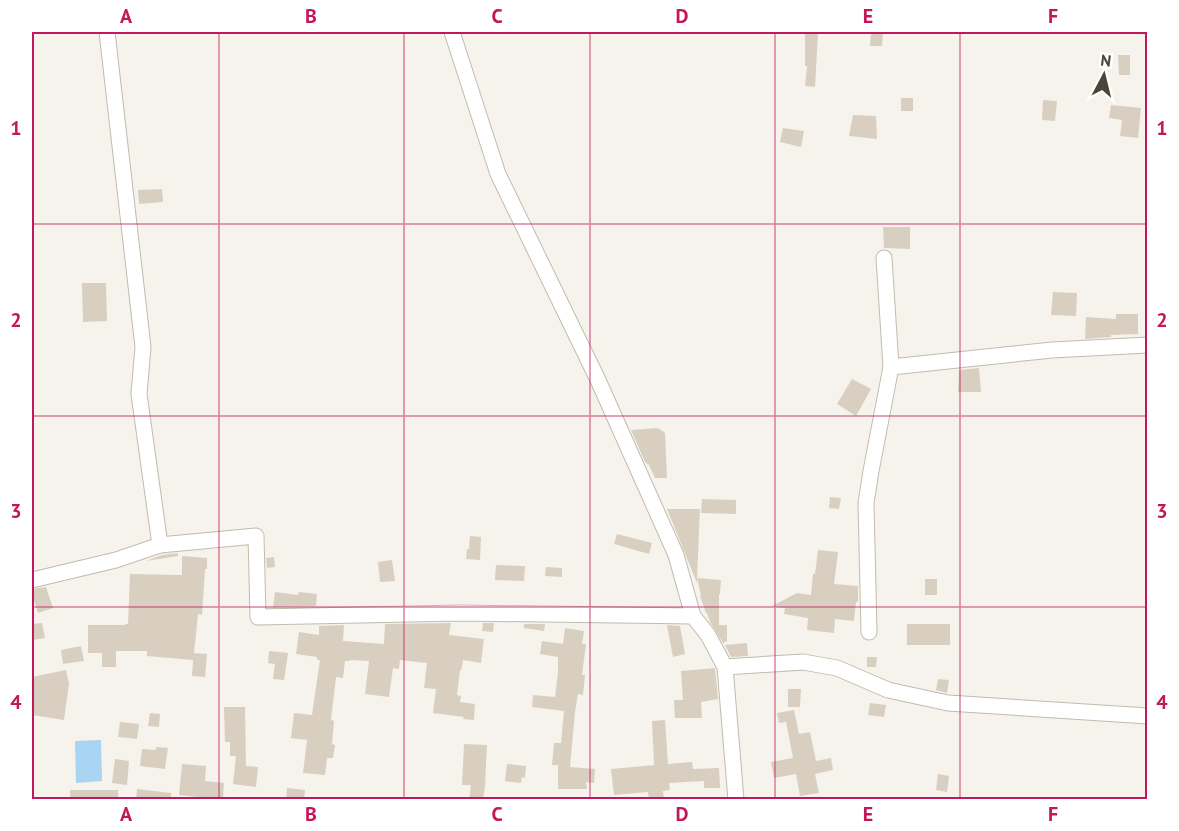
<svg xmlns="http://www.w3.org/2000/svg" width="1179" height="831" font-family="'PT Sans',sans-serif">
	<rect width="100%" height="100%" fill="#f6f3ec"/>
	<polygon fill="#a9d4f2" points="101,740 102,781 76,783 75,741"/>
	<g fill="#d8cfc1">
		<polygon points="805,32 818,32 815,87 805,86 807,66 805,66"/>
		<polygon points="871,32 883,32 882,46 870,46"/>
		<polygon points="1118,55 1130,55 1130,75 1119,75"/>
		<rect x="901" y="98" width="12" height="13"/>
		<polygon points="1043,100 1057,101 1055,121 1042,120"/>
		<polygon points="1111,105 1141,108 1138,138 1120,136 1122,120 1109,118"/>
		<polygon points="853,115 876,116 877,139 849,136"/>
		<polygon points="783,128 804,131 801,147 780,142"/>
		<polygon points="162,189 163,202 139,204 138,190"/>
		<polygon points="883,227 910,227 910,249 884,248"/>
		<polygon points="82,283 106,283 107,321 83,322"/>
		<polygon points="1053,292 1077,293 1076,316 1051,315"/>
		<polygon points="1116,314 1138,314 1138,334 1111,335 1111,337 1085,339 1086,317 1116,319"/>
		<polygon points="979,368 981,392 958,392 959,370"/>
		<polygon points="852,379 871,389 856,416 837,404"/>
		<polygon points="658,428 665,433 667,478 655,478 649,465 645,462 631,430"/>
		<polygon points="830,497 841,498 839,509 829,508"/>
		<polygon points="702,499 736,500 736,514 701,513"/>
		<polygon points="667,509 700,509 697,578 721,580 720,594 719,594 719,625 727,625 727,641 723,643 710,622 707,613 706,613 700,596 701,596 697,578 697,583"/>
		<polygon points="617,534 652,543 649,554 614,544"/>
		<polygon points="470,536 481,537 480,560 466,559 467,549 469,549"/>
		<polygon points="818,550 838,552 834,584 858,586 858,602 856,602 854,621 835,619 834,633 807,630 808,618 784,614 785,608 772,606 797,593 811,595 813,574 815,574"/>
		<polygon points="178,553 178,556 146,561 162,555"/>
		<polygon points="182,556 207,558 207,569 205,569 202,615 198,614 194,653 207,654 205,677 192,676 193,660 147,656 147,651 116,651 116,667 102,667 102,653 88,653 88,625 125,625 125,624 128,624 130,574 182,575"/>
		<polygon points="274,557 275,567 267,568 266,558"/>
		<polygon points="392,560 395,581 380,582 378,562"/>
		<polygon points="496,565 525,566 524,581 495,580"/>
		<polygon points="546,567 562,568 562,577 545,576"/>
		<rect x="925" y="579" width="12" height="16"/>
		<polygon points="46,587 53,608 38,613 32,594 32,589"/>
		<polygon points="275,592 298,595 299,592 317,594 316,606 273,607"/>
		<polygon points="42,623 45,638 32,640 32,624"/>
		<polygon points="451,623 449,635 484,639 481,663 463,660 461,671 460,670 457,695 461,696 460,702 475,704 474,720 463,719 464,717 433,713 436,689 424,688 427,663 400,660 399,669 393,668 389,697 365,694 369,661 350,660 350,661 345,661 343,678 336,677 331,720 334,721 332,744 335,745 333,758 327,758 325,775 303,773 307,740 291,738 294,713 312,715 320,660 317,660 317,657 296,654 299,632 319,635 319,626 344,625 343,641 384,644 385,624"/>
		<polygon points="483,623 494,623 493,632 482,631"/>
		<polygon points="524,624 545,624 544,631 524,628"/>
		<rect x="907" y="624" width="43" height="21"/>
		<polygon points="667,625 680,626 685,654 673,657"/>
		<polygon points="565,628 584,631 582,644 586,644 582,675 585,675 583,695 578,694 575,712 570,767 595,769 594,783 586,782 587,789 558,789 558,765 552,765 554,743 561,743 564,711 532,707 533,695 555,697 558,672 558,657 540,654 542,641 563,644"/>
		<polygon points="747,643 748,656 731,657 725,645"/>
		<polygon points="81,646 84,661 63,664 61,650"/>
		<polygon points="269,651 288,653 284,680 273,679 275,664 268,663"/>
		<polygon points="867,657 877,657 876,667 867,667"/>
		<polygon points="715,668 718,699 701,702 702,718 675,718 674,700 683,700 681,671"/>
		<polygon points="66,670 69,684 64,720 32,715 32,677"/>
		<polygon points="938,679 949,680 947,693 936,690"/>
		<polygon points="788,689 801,689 800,707 788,707"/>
		<polygon points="870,703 886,705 884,717 868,715"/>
		<polygon points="224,707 245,707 246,766 258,767 256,787 233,784 236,756 230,756 230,742 225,742"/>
		<polygon points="794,710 799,734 810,732 816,761 831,758 833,770 815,774 819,793 800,796 796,774 774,778 771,762 793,758 786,722 779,723 777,713"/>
		<polygon points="150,713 160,714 159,727 148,726"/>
		<polygon points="665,720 668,764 692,762 693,769 719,768 720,788 704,788 704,781 669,783 670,790 663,791 664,800 649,800 648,792 614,795 611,769 654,765 652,721"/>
		<polygon points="120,722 139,724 137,739 118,737"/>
		<polygon points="464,744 487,745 485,786 483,800 469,800 471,785 462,785"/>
		<polygon points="156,747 168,748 165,769 140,766 142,749 156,750"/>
		<polygon points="115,759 129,761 127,785 112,783"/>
		<polygon points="182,764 206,766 205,781 224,783 223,800 197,800 197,797 179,795"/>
		<polygon points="507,764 526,766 525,778 522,777 521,783 505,781"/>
		<polygon points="938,774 949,776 947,792 936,790"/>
		<polygon points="287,788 305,790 304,800 286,800"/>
		<polygon points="137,789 171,793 171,800 136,800"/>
		<rect x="70" y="790" width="48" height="10"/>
	</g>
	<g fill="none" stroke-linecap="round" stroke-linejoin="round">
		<g stroke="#c2bbae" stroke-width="17">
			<g id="minor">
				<polyline points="107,32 143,347 139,394 160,545 256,536 258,617 460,613 693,616"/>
				<polyline points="452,32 498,174 598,380 676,555 693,616 708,635 725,667 736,800"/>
				<polyline points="891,367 1052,350 1148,345"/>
				<polyline points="32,580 116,560 160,545"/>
				<polyline points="869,632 866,503 871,471 891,367 884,258"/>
				<polyline points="725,667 803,662 837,668 888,690 948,703 1148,716"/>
			</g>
		</g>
		<use href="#minor" stroke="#fff" stroke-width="15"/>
	</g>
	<path fill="none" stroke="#c2185b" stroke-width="1.5" stroke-opacity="0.55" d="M 219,32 L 219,800M 404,32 L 404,800M 590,32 L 590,800M 775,32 L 775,800M 960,32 L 960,800M 32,224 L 1148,224M 32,416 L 1148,416M 32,607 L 1148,607"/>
	<rect width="1179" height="831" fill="none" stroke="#ffffff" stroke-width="66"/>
	<g transform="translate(1104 75) rotate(7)" stroke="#ffffff" stroke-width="4.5" paint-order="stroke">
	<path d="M0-4.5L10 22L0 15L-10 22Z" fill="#4b4439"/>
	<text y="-9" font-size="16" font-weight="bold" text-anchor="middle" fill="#4b4439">N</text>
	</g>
	<rect x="33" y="33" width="1113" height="765" fill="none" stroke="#c2185b" stroke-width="2"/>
	<g font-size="20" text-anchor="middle" font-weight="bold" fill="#c2185b">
		<text x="126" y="23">A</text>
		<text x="311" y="23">B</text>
		<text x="497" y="23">C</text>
		<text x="682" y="23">D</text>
		<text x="868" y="23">E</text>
		<text x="1053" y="23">F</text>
		<text x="16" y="135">1</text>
		<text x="1162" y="135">1</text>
		<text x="16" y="327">2</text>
		<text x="1162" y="327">2</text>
		<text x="16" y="518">3</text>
		<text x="1162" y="518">3</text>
		<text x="16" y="709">4</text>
		<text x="1162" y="709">4</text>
		<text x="126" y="821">A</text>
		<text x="311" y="821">B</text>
		<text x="497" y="821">C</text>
		<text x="682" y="821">D</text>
		<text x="868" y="821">E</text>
		<text x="1053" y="821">F</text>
	</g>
</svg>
